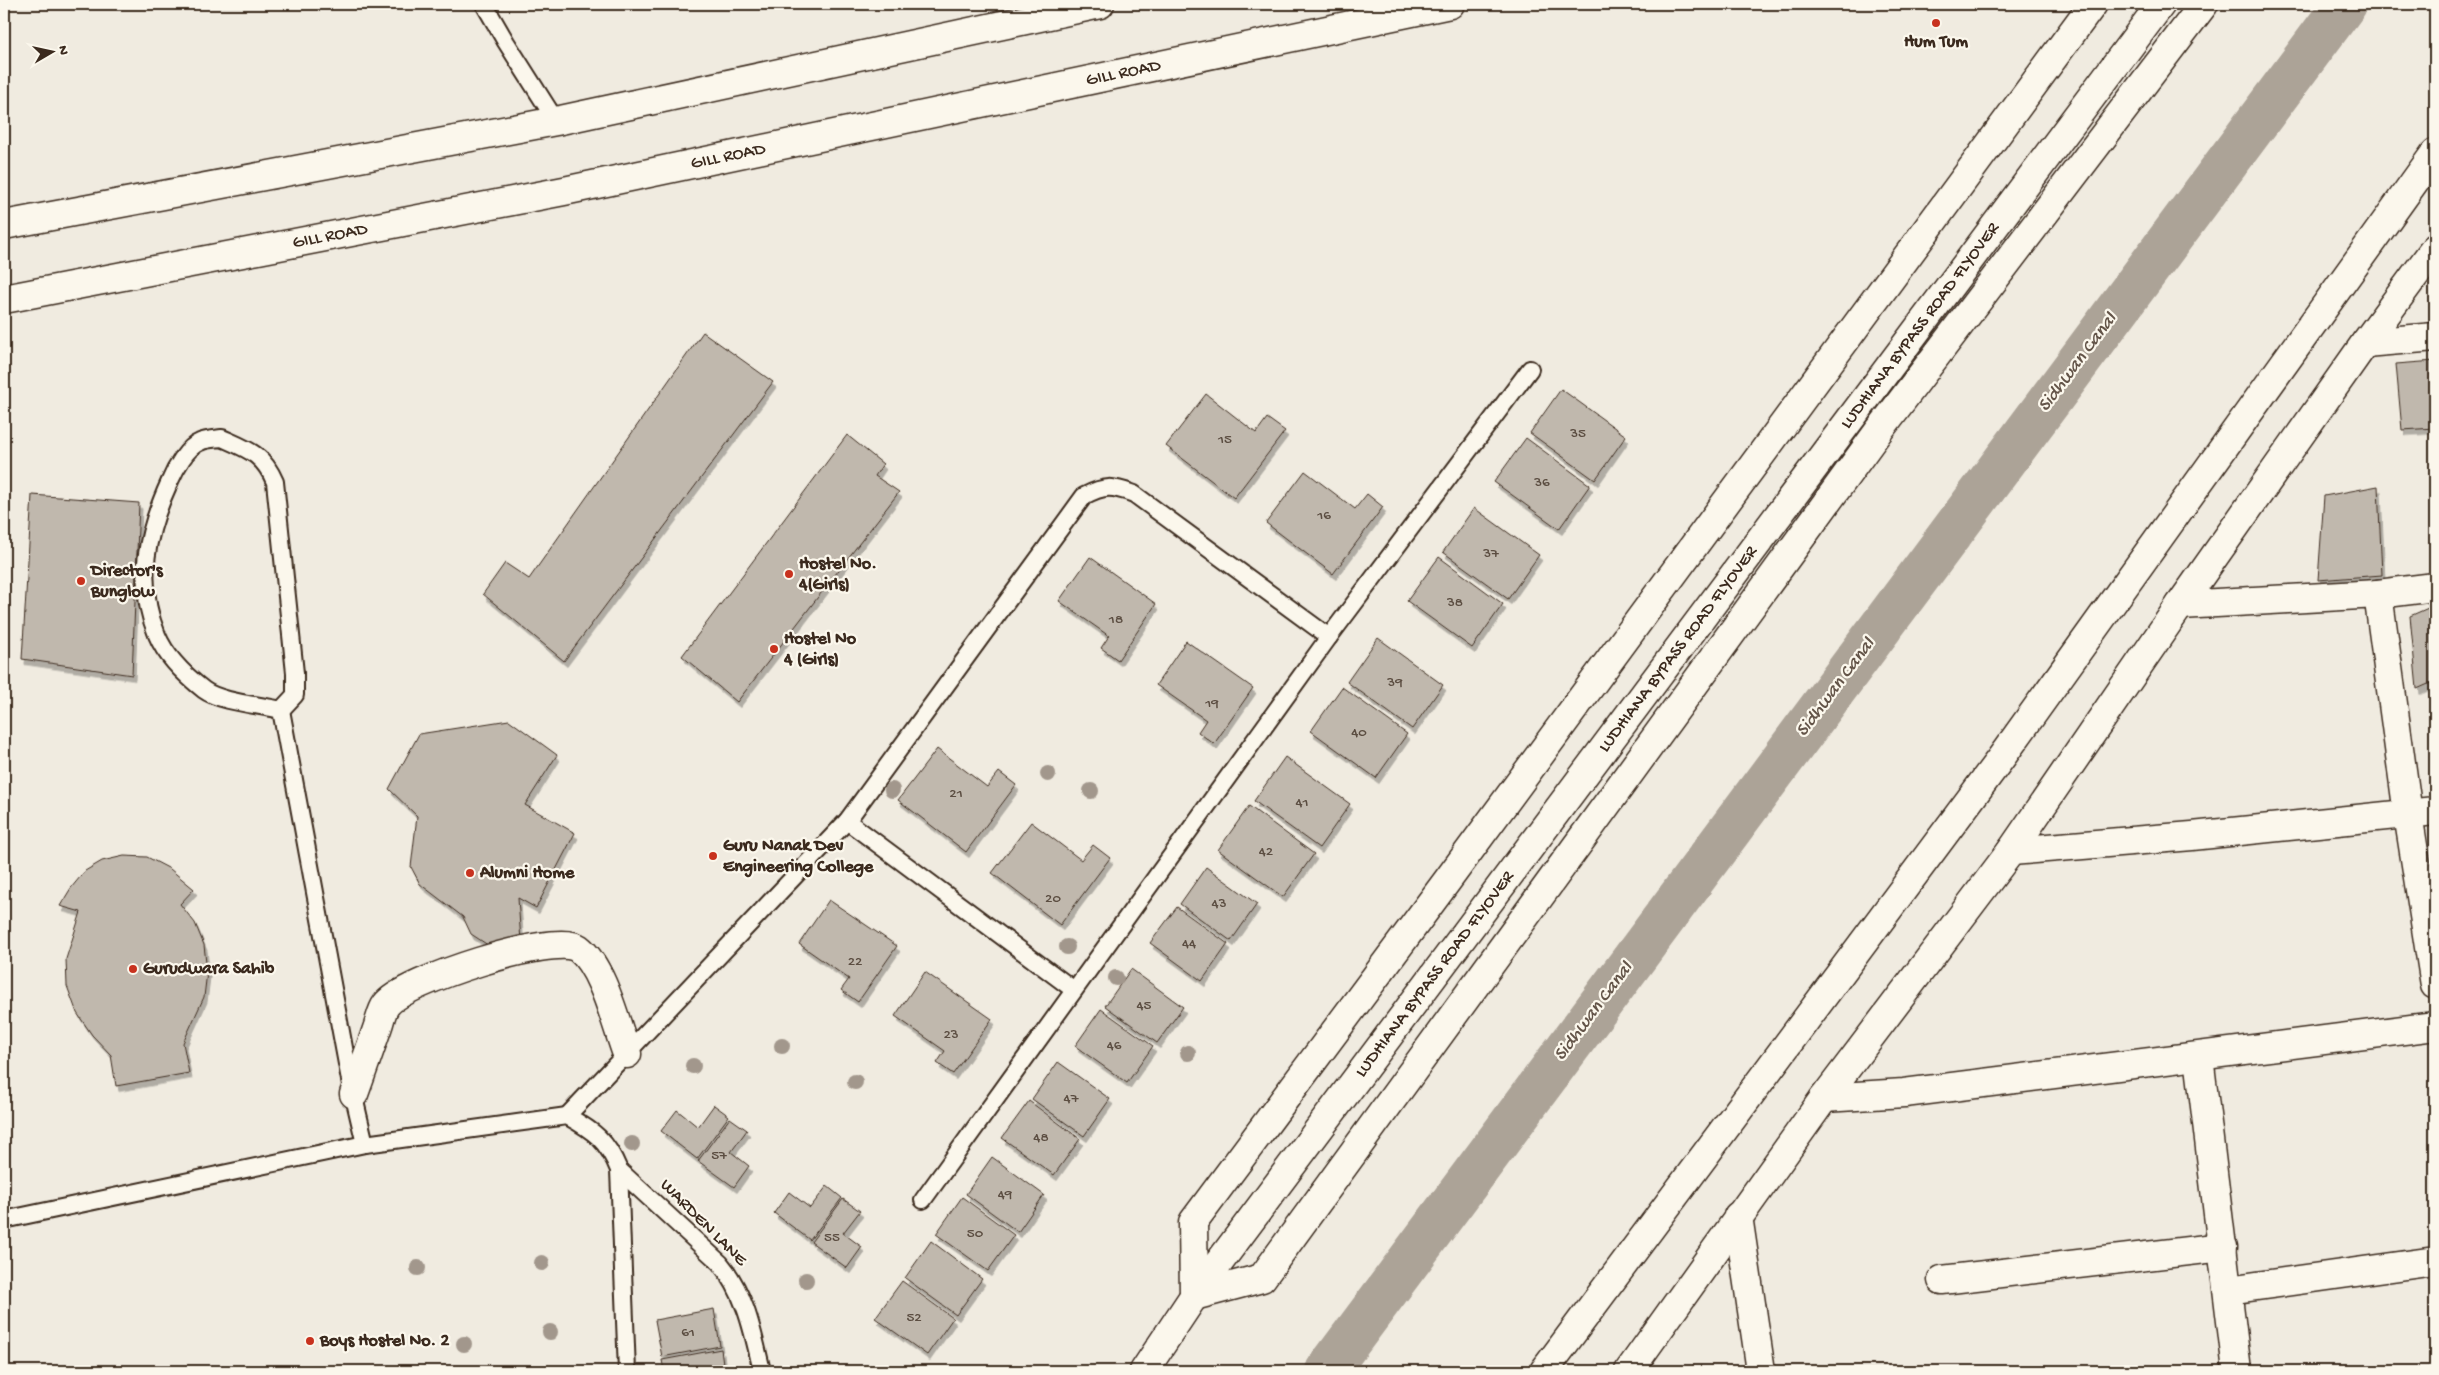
<svg xmlns="http://www.w3.org/2000/svg" width="2439" height="1375" font-family="'Gochi Hand',sans-serif">
	<defs>
		<filter id="shadow"><feDropShadow dx="3" dy="5.5" stdDeviation="0" flood-color="#0004"/></filter>
	</defs>
	<rect width="100%" height="100%" fill="#f0ebe0"/>
	<filter id="ink" filterUnits="userSpaceOnUse"><feTurbulence type="fractalNoise" baseFrequency=".02" numOctaves="2"/><feDisplacementMap in="SourceGraphic" scale="10" xChannelSelector="R" yChannelSelector="G"/><feConvolveMatrix kernelMatrix="1 2 1 2 8 2 1 2 1" color-interpolation-filters="sRGB"/></filter>
	<g filter="url(#ink)">
		<g fill="none" stroke-linecap="round" stroke-linejoin="round">
			<polyline stroke="#aca397" stroke-width="44" points="1327,1371 2345,4"/>
		</g>
		<g fill="#c0b8ad" stroke="#3b2a1e" filter="url(#shadow)">
			<polygon points="703,332 773,382 564,661 483,594 505,563 529,579"/>
			<polygon points="2435,361 2435,428 2402,430 2396,364"/>
			<polygon points="1561,389 1626,436 1595,480 1530,433"/>
			<polygon points="1206,394 1256,433 1267,418 1285,431 1234,498 1166,446"/>
			<polygon points="847,435 883,464 875,476 899,492 737,702 682,656"/>
			<polygon points="1526,438 1590,485 1559,529 1494,482"/>
			<polygon points="1305,471 1355,509 1367,494 1383,507 1333,574 1266,523"/>
			<polygon points="2378,486 2382,575 2318,580 2324,496"/>
			<polygon points="32,495 139,503 132,675 22,659"/>
			<polygon points="1474,508 1539,555 1508,599 1443,552"/>
			<polygon points="1090,557 1156,604 1118,660 1101,648 1109,636 1059,601"/>
			<polygon points="1439,557 1503,604 1472,648 1407,601"/>
			<polygon points="2435,605 2435,681 2417,689 2410,616"/>
			<polygon points="1378,638 1443,685 1412,729 1347,682"/>
			<polygon points="1186,641 1253,688 1214,744 1198,732 1206,720 1156,685"/>
			<polygon points="1342,687 1407,734 1376,778 1311,731"/>
			<polygon points="509,720 557,755 525,805 575,833 536,908 518,898 521,942 494,949 471,934 463,917 420,884 411,867 417,816 389,789 419,734"/>
			<polygon points="937,749 987,787 999,772 1016,785 966,852 898,800"/>
			<polygon points="1285,757 1350,804 1319,848 1254,801"/>
			<polygon points="1249,806 1314,854 1283,897 1218,850"/>
			<polygon points="1031,822 1081,860 1093,845 1110,858 1060,925 992,873"/>
			<polygon points="124,856 147,857 170,869 194,889 180,904 195,923 204,945 207,972 204,997 183,1043 189,1073 116,1086 111,1055 92,1035 77,1013 67,986 66,959 81,912 60,906 71,888 85,871 102,861"/>
			<polygon points="1206,867 1257,904 1231,941 1180,904"/>
			<polygon points="829,900 897,946 858,1002 841,990 849,979 799,944"/>
			<polygon points="1177,907 1228,944 1202,981 1150,943"/>
			<polygon points="1131,969 1183,1007 1157,1043 1105,1006"/>
			<polygon points="925,972 992,1019 953,1074 937,1063 945,1051 895,1016"/>
			<polygon points="1101,1009 1153,1046 1127,1083 1075,1046"/>
			<polygon points="1058,1062 1110,1099 1084,1136 1032,1099"/>
			<polygon points="1029,1101 1080,1139 1054,1175 1002,1138"/>
			<polygon points="714,1105 729,1116 697,1159 661,1131 677,1110 698,1127"/>
			<polygon points="730,1118 747,1130 731,1152 749,1166 734,1187 698,1161"/>
			<polygon points="992,1157 1044,1195 1018,1232 966,1194"/>
			<polygon points="827,1186 842,1198 810,1240 774,1213 789,1192 810,1208"/>
			<polygon points="962,1197 1014,1235 988,1271 936,1234"/>
			<polygon points="843,1199 860,1211 843,1233 862,1247 847,1268 811,1242"/>
			<polygon points="931,1241 982,1279 956,1315 905,1278"/>
			<polygon points="902,1281 953,1318 927,1355 875,1318"/>
			<polygon points="714,1309 720,1346 662,1357 655,1320"/>
			<polygon points="721,1349 724,1371 664,1371 662,1360"/>
		</g>
		<g fill="none" stroke-linecap="round" stroke-linejoin="round">
			<g stroke="#3b2a1e" stroke-width="20">
				<g id="lane">
					<polyline points="484,4 506,42 556,121"/>
					<path d="M 222,438 C 249,450 263,454 275,482 L 295,673 L 295,695 L 281,710 C 260,705 220,702 204,690 C 186,676 166,657 157,635 C 135,581 147,531 170,481 C 175,469 187,447 200,442 C 206,439 215,439 222,438 Z"/>
					<polyline points="281,710 350,1080 365,1144"/>
					<polyline points="847,821 1074,990"/>
					<path d="M 567,1116 L 847,821 L 1084,496 C 1105,485 1112,486 1134,494 L 1329,637"/>
					<path d="M 619,1170 L 720,1263 C 746,1294 753,1333 762,1371"/>
					<polyline points="923,1200 1329,637 1530,369"/>
					<path d="M 4,1220 L 365,1144 L 567,1116 C 594,1131 607,1140 619,1170 L 627,1371"/>
				</g>
			</g>
			<g stroke="#3b2a1e" stroke-width="31">
				<g id="street">
					<polyline points="2435,248 2365,343 2435,337"/>
					<polyline points="2365,343 2180,605 2378,594 2408,814 2435,985"/>
					<polyline points="2378,594 2435,587"/>
					<polyline points="2011,851 2192,836 2435,811"/>
					<polyline points="2199,1057 2237,1371"/>
					<path d="M 354,1094 C 362,1072 370,1049 378,1026 C 380,1020 382,1010 386,1005 C 403,981 556,932 578,948 C 603,967 616,1025 627,1054"/>
					<polyline points="1824,1098 1904,1093 2435,1026"/>
					<polyline points="1738,1216 1761,1371"/>
					<polyline points="1942,1280 2223,1247"/>
					<polyline points="2228,1290 2435,1261"/>
					<polyline points="1629,1371 1824,1098 2011,851 2180,605"/>
				</g>
			</g>
			<g stroke="#3b2a1e" stroke-width="31">
				<g id="secondary">
					<polyline points="2093,4 1447,881 1193,1222 1194,1296 1262,1278 1878,432 2204,4"/>
					<polyline points="1544,1371 2001,758 2435,153"/>
				</g>
			</g>
			<g stroke="#3b2a1e" stroke-width="31">
				<g id="primary">
					<polyline points="4,225 556,121 1100,4"/>
					<path id="s1" d="M 4,299 L 564,191 L 1450,4"/>
				</g>
			</g>
			<g stroke="#3b2a1e" stroke-width="31">
				<g id="highway">
					<path id="s2" d="M 1144,1371 L 1194,1296 L 2161,4"/>
				</g>
			</g>
			<use href="#lane" stroke="#fbf7ec" stroke-width="16"/>
			<use href="#street" stroke="#fbf7ec" stroke-width="28"/>
			<use href="#secondary" stroke="#fbf7ec" stroke-width="28"/>
			<use href="#primary" stroke="#fbf7ec" stroke-width="28"/>
			<use href="#highway" stroke="#fbf7ec" stroke-width="28"/>
		</g>
		<g fill="#a2978c">
			<circle cx="1048" cy="774" r="8"/>
			<circle cx="892" cy="790" r="8"/>
			<circle cx="1091" cy="791" r="8"/>
			<circle cx="1067" cy="947" r="8"/>
			<circle cx="1116" cy="978" r="8"/>
			<circle cx="782" cy="1046" r="8"/>
			<circle cx="1188" cy="1053" r="8"/>
			<circle cx="693" cy="1066" r="8"/>
			<circle cx="855" cy="1082" r="8"/>
			<circle cx="632" cy="1144" r="8"/>
			<circle cx="542" cy="1263" r="8"/>
			<circle cx="418" cy="1268" r="8"/>
			<circle cx="806" cy="1280" r="8"/>
			<circle cx="550" cy="1332" r="8"/>
			<circle cx="464" cy="1344" r="8"/>
		</g>
	</g>
	<g fill="#c8321e" stroke="#fbf7ec" stroke-width="2">
		<circle cx="1936" cy="23" r="5"/>
		<circle cx="789" cy="574" r="5"/>
		<circle cx="81" cy="581" r="5"/>
		<circle cx="774" cy="649" r="5"/>
		<circle cx="713" cy="856" r="5"/>
		<circle cx="470" cy="873" r="5"/>
		<circle cx="133" cy="969" r="5"/>
		<circle cx="310" cy="1341" r="5"/>
	</g>
	<g text-anchor="middle" dominant-baseline="central" stroke-width="4.5" stroke-linejoin="round" paint-order="stroke">
		<g font-size="15" fill="#5c4e42">
			<text x="1578" y="434">35</text>
			<text x="1225" y="440">15</text>
			<text x="1542" y="483">36</text>
			<text x="1324" y="516">16</text>
			<text x="1491" y="554">37</text>
			<text x="1455" y="603">38</text>
			<text x="1116" y="620">18</text>
			<text x="1395" y="683">39</text>
			<text x="1212" y="704">19</text>
			<text x="1359" y="733">40</text>
			<text x="956" y="794">21</text>
			<text x="1302" y="803">41</text>
			<text x="1266" y="852">42</text>
			<text x="1053" y="899">20</text>
			<text x="1219" y="904">43</text>
			<text x="1189" y="944">44</text>
			<text x="855" y="962">22</text>
			<text x="1144" y="1006">45</text>
			<text x="951" y="1035">23</text>
			<text x="1114" y="1046">46</text>
			<text x="1071" y="1099">47</text>
			<text x="1041" y="1138">48</text>
			<text x="719" y="1156">57</text>
			<text x="1005" y="1195">49</text>
			<text x="975" y="1234">50</text>
			<text x="832" y="1238">55</text>
			<text x="914" y="1318">52</text>
			<text x="688" y="1333">61</text>
		</g>
		<g font-size="18" font-weight="bold" fill="#3b2a1e" stroke="#fbf7ec" text-anchor="start">
			<text x="1936" y="42" text-anchor="middle">Hum Tum</text>
			<text x="799" y="564">Hostel No.<tspan x="799" dy="21">4(Girls)</tspan></text>
			<text x="91" y="571">Director's<tspan x="91" dy="21">Bunglow</tspan></text>
			<text x="784" y="639">Hostel No<tspan x="784" dy="21">4 (Girls)</tspan></text>
			<text x="723" y="846">Guru Nanak Dev<tspan x="723" dy="21">Engineering College</tspan></text>
			<text x="480" y="873">Alumni Home</text>
			<text x="143" y="969">Gurudwara Sahib</text>
			<text x="320" y="1341">Boys Hostel No. 2</text>
		</g>
		<g font-size="18" fill="#3b2a1e" stroke="#fbf7ec">
			<text stroke="none"><textPath href="#s1" startOffset="1142">GILL ROAD</textPath></text>
			<text stroke="none"><textPath href="#s1" startOffset="738">GILL ROAD</textPath></text>
			<text stroke="none"><textPath href="#s1" startOffset="332">GILL ROAD</textPath></text>
			<text stroke="none"><textPath href="#s2" startOffset="1302">LUDHIANA BYPASS ROAD FLYOVER</textPath></text>
			<text stroke="none"><textPath href="#s2" startOffset="898">LUDHIANA BYPASS ROAD FLYOVER</textPath></text>
			<text stroke="none"><textPath href="#s2" startOffset="492">LUDHIANA BYPASS ROAD FLYOVER</textPath></text>
			<text transform="translate(703 1223) rotate(45)">WARDEN LANE</text>
		</g>
		<g font-size="19" font-style="italic" fill="#635448" stroke="#fbf7ec">
			<text transform="translate(2078 363) rotate(-53)">Sidhwan Canal</text>
			<text transform="translate(1836 688) rotate(-53)">Sidhwan Canal</text>
			<text transform="translate(1594 1012) rotate(-53)">Sidhwan Canal</text>
		</g>
	</g>
	<rect width="2439" height="1375" fill="none" stroke="#fbf7ec" stroke-width="20"/>
	<rect x="10" y="10" width="2419" height="1355" fill="none" stroke="#3b2a1e" stroke-width="2" filter="url(#ink)"/>
	<g transform="translate(52 52) rotate(81)" stroke="#fbf7ec" stroke-width="4" paint-order="stroke">
	<path d="M0-4L9 19L0 12L-9 19Z" fill="#3b2a1e"/>
	<text y="-8" font-size="14" font-weight="bold" text-anchor="middle" fill="#3b2a1e">N</text>
	</g>
</svg>
